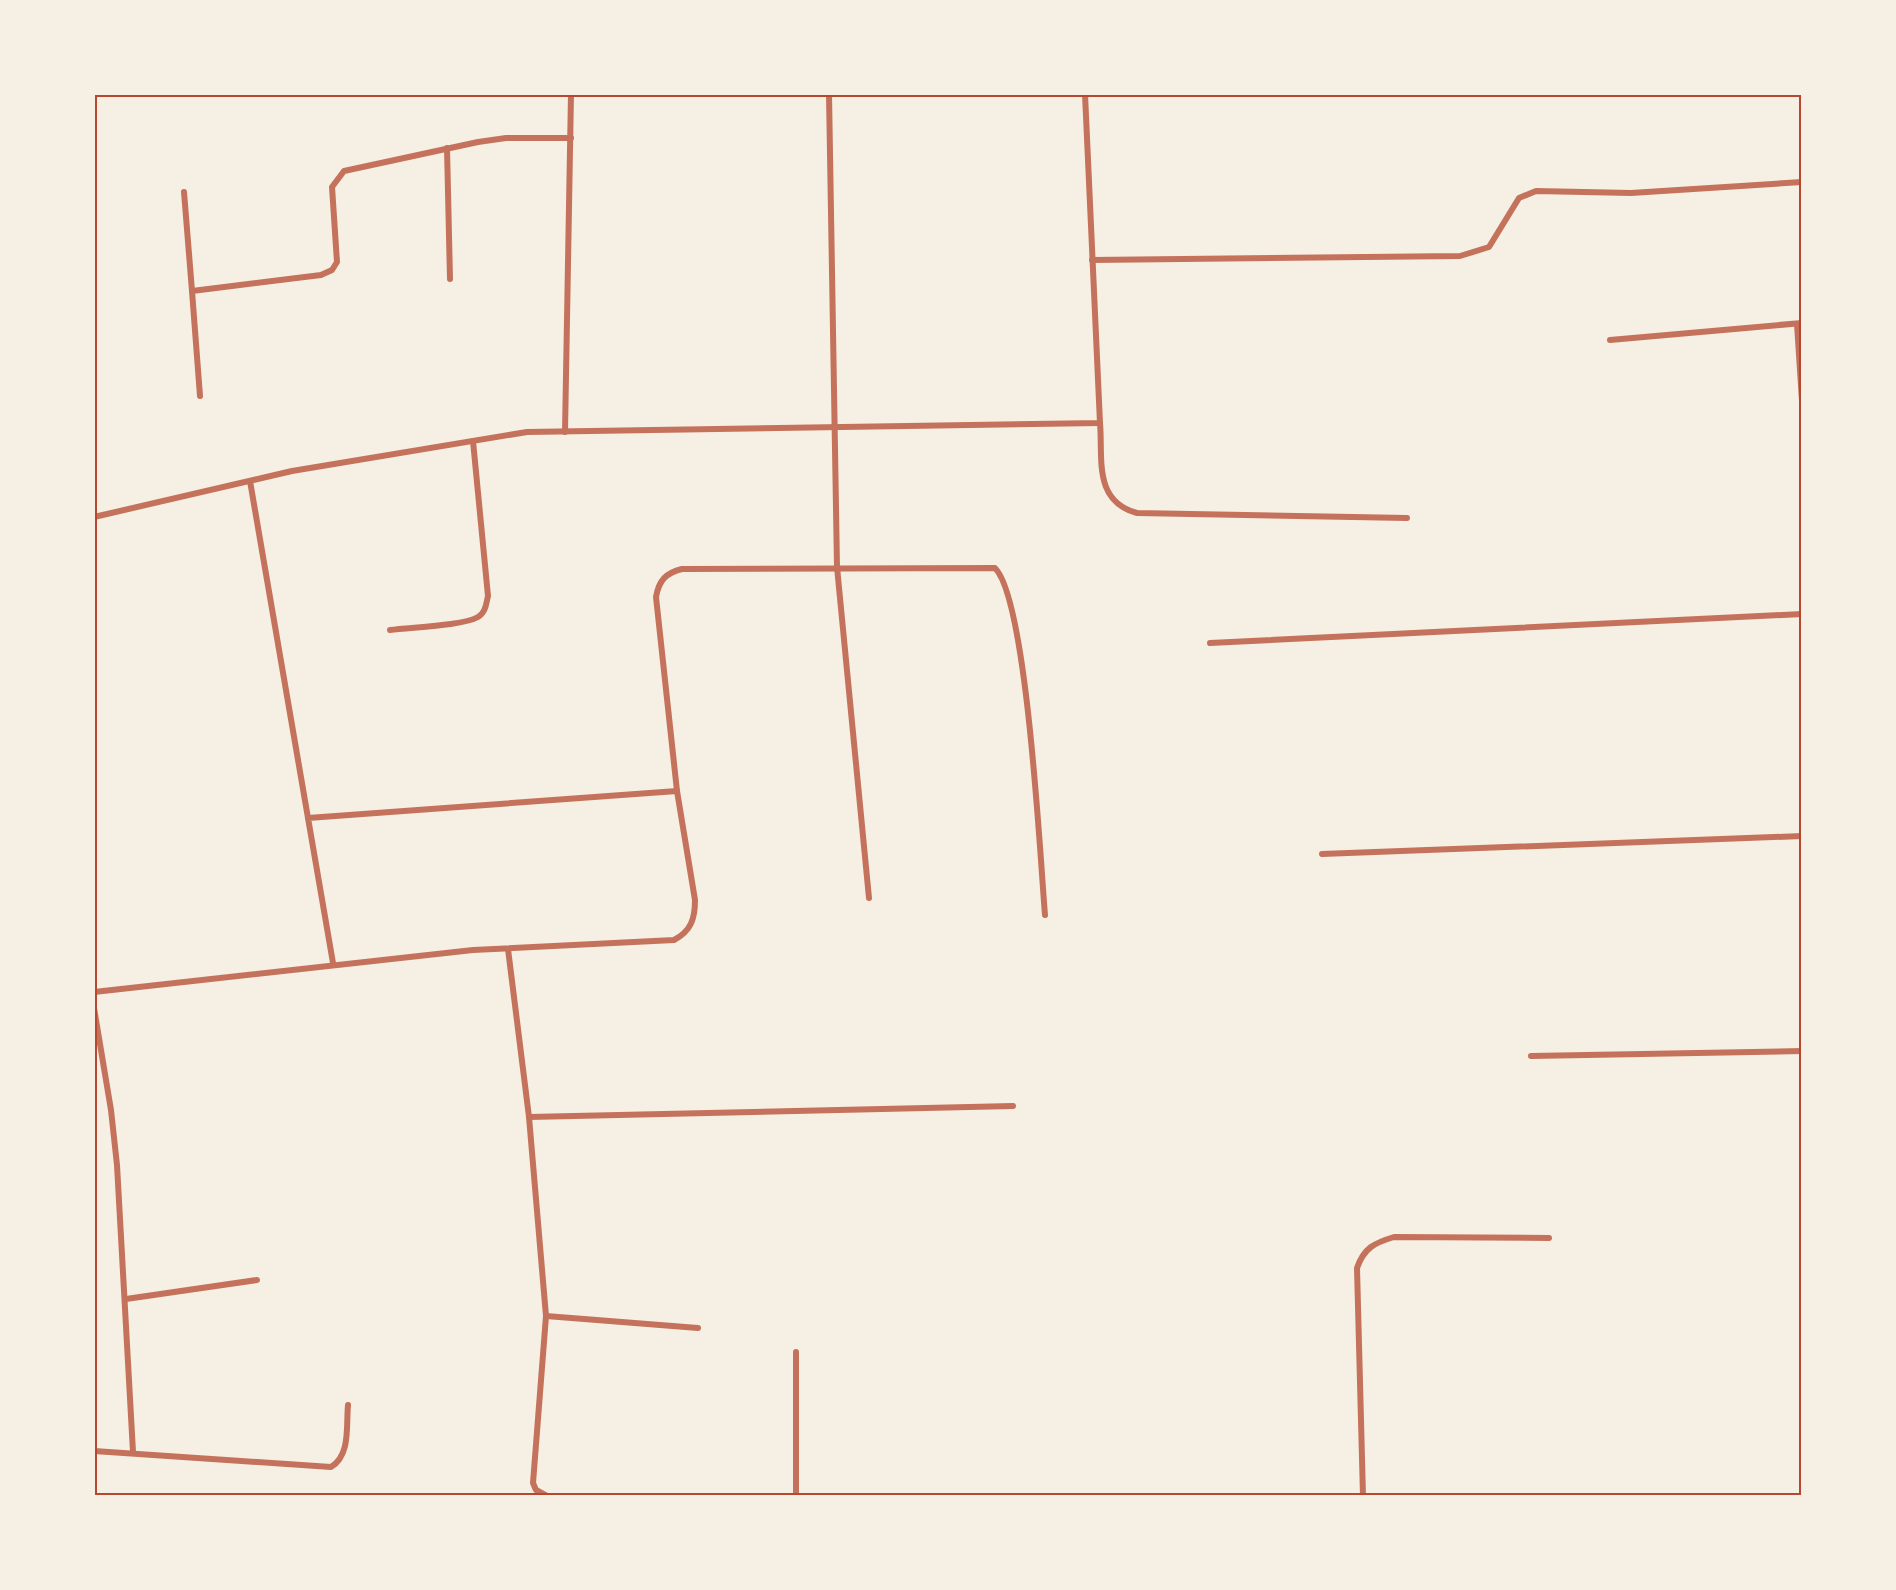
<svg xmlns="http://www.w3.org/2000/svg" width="1896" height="1590" font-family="'Space Grotesk',sans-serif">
	<rect width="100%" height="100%" fill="#f6efe4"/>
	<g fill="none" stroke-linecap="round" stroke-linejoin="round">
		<g stroke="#c5725c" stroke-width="6">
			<polyline points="829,94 837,567 869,898"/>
			<polyline points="447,148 450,279"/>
			<polyline points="184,192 192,291"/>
			<polyline points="1092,260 1460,256 1489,247 1519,198 1536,191 1631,193 1802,182"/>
			<polyline points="1797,324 1802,401"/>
			<polyline points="1610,340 1802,323"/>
			<polyline points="200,396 192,291 321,275 332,270 337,262 332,187 344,171 478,142 506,138 571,138"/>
			<path d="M 1100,423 C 1103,459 1093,501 1137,513 L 1407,518"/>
			<polyline points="565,432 571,94"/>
			<polyline points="250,481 308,818"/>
			<polyline points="94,517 292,471 527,432 1100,423 1085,94"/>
			<path d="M 390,630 C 411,627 462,626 478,617 C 486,612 486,604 488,596 L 473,441"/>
			<polyline points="1210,643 1802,614"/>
			<polyline points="1322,854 1802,836"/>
			<polyline points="508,949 529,1117"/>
			<polyline points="333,963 308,818 677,791"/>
			<path d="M 94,992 L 473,950 L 674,940 C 691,931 695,919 695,900 L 677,791 L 656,597 C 659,580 666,573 682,569 L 995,568 C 1027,600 1040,856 1045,915"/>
			<polyline points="94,1008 111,1110 117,1165 133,1452"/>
			<polyline points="1531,1056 1802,1051"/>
			<polyline points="126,1299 257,1280"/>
			<polyline points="546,1316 698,1328"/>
			<polyline points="796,1352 796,1496"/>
			<path d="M 94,1451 L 331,1467 C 351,1455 346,1425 348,1405"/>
			<polyline points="547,1496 536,1490 533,1483 546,1316 529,1117 1013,1106"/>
			<path d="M 1363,1496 L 1357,1268 C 1364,1248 1374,1243 1394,1237 L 1549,1238"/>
		</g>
	</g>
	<rect width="1896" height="1590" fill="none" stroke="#f6efe4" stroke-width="192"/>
	<rect x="96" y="96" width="1704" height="1398" fill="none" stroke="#b5482f" stroke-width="2"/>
</svg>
